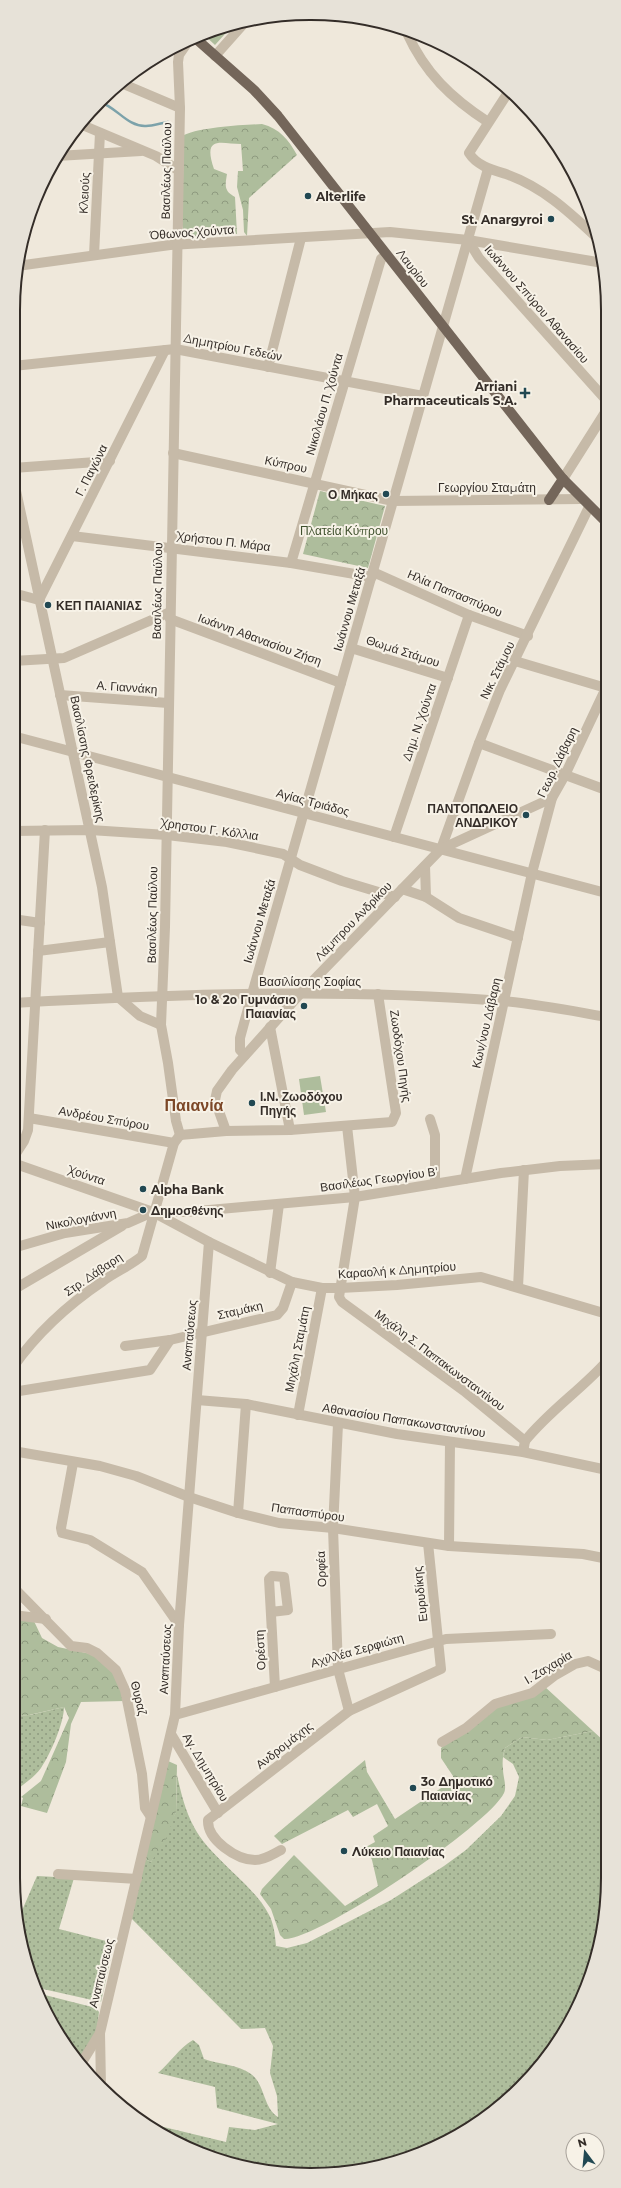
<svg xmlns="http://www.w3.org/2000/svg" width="621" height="2188" font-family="Montserrat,sans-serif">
	<defs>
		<pattern id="grass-dots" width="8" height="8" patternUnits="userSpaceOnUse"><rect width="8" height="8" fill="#aebd9c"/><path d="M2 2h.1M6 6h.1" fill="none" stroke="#8e9a7f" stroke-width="1.8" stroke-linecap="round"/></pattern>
		<pattern id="forest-crowns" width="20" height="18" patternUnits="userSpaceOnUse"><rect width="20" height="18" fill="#aebd9c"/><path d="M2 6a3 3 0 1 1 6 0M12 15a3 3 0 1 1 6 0" fill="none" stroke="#8e9a7f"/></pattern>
	</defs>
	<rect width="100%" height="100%" fill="#efe8db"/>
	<g fill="url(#grass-dots)">
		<path d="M 64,1707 C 64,1723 50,1755 41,1768 C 34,1778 22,1785 13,1793 L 13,1716 L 30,1715 Z"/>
		<path d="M 593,1731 L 604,1741 L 608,1748 L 608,1877 L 602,1935 L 568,2026 L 534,2074 L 491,2114 L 442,2144 L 388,2165 L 291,2174 L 233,2165 L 179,2144 L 143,2122 L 226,2142 L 229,2127 L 255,2130 L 278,2124 L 217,2108 L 215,2087 L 158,2073 C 171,2062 179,2048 193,2040 L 199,2045 L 204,2059 C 218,2064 239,2065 251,2074 C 265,2084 263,2108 278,2117 L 277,2096 L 270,2073 L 273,2046 L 265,2028 L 241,2029 L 131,1918 L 145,1859 L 151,1862 L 176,1812 L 177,1775 C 181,1793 185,1810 194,1827 C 211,1859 252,1883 268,1913 C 274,1923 275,1935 276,1946 L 287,1948 L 307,1943 L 391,1900 L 444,1866 L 466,1850 L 501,1816 L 515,1796 L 519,1777 L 513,1764 L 503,1757 L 505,1748 L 522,1737 L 547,1740 Z"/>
		<polygon points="37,1876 74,1878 59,1929 114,1943 101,2002 34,1987 25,1956 27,1951 23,1948 17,1922"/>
		<polygon points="37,1993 96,2008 99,2012 97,2030 81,2059 76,2057"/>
	</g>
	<g fill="url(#forest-crowns)">
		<polygon points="234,24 215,45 203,34"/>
		<path d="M 262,124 C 280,129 288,139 297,155 L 249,198 L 247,236 L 244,232 L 243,210 L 237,187 L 238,171 L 243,171 L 241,144 C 222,144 202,134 214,169 L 227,174 C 225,186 224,191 235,197 L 237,234 L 185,237 L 182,225 L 184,135 C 202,127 242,125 262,124 Z"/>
		<polygon points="320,491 385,506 368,568 303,554"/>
		<polygon points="13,1617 33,1619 42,1638 58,1647 91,1654 111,1668 125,1701 81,1702 71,1724 66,1762 47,1813 21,1806 23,1798 21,1797 41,1781 69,1718 64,1707 29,1715 13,1716"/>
		<path d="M 544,1686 L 593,1731 L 547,1740 L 522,1737 L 505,1748 C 503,1755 502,1762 503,1769 C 503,1777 507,1786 504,1793 C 489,1825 317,1941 284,1939 L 280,1935 L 271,1909 L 260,1894 L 262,1889 L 294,1855 L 345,1906 L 378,1886 L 372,1860 L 366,1847 L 375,1842 L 373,1836 L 388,1826 L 377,1804 L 353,1817 L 348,1810 L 282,1844 L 274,1836 L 365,1760 L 367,1772 L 395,1819 L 453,1780 L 453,1776 L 441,1758 L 441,1748 L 489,1709 Z"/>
		<polygon points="168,1761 177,1765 176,1812 166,1839 151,1862 145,1859"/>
	</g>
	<polygon fill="#aebd9c" points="320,1076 326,1112 304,1115 299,1079"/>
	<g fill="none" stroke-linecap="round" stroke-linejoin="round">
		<path stroke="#7ca2aa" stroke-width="2.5" d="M 99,102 C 116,106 127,127 146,126 C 153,126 161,123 168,122"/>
		<g stroke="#c6baa8" stroke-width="10">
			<path d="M 407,33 C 425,73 451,98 488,122"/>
			<polyline points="215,56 247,20"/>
			<polyline points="121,83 180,108"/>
			<path d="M 509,91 L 469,153 C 477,166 493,170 506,174 C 542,187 567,210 594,235"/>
			<polyline points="80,124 156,156 178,170"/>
			<polyline points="57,156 141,151"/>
			<polyline points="468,240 479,258 606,400"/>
			<polyline points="94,255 100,133"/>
			<polyline points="17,266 170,245 390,232 468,240 603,263"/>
			<polyline points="13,366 175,349 423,396"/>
			<polyline points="268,367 301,238"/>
			<polyline points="173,453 393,501 581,499"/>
			<polyline points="13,468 110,461"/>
			<polyline points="13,477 102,887 118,997 140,1016 161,1025"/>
			<polyline points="563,479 606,411"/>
			<polyline points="72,536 291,563 372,577"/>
			<polyline points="291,563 381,259 386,255"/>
			<polyline points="373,572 469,615 528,636"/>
			<polyline points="13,593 39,600 165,350"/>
			<polyline points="170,619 341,683"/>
			<polyline points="351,648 448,678"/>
			<polyline points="13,661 64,658 170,612"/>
			<polyline points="515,661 606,688"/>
			<polyline points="60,695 168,703"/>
			<polyline points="13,736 606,893"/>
			<polyline points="479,743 606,790"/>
			<polyline points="13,831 90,830 167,835 227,842 283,854 300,865 342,881 395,897"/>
			<polyline points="394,837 469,615"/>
			<polyline points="441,849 479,743 500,690 589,507"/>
			<polyline points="425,866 426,897"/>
			<polyline points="402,889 426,897 459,918 518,938"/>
			<polyline points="13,919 40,923"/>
			<polyline points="38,951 110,942"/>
			<path d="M 13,1003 C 176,994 339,988 502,1001 C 537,1004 572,1011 607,1017"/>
			<polyline points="270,1027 290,1130"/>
			<polyline points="245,1055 240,1050 240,1038 252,994 488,169"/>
			<polyline points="29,1118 174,1143"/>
			<polyline points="430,1119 435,1135 435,1184"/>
			<polyline points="347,1126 355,1197 339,1297 342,1302 464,1391 525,1441 523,1452"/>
			<polyline points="226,1131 215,1100 217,1091 232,1070 301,993 441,849 552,798"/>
			<polyline points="180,1135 176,1121 168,1063 161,1025 165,927 180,108 178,62 179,55 190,39"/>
			<polyline points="180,1135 226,1131 290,1130 392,1122 396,1113 378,994"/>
			<polyline points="13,1158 24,1141 28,1130 45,830"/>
			<polyline points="13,1163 153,1212 209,1242 292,1282 322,1288 340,1288 397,1285 481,1277 607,1314"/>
			<polyline points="465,1179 532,873 552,798 565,775 606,688"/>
			<polyline points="13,1248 65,1233 128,1223 153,1212 187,1212 355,1197 501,1173 560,1166 607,1164"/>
			<polyline points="270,1273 279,1204"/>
			<polyline points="518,1287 524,1170"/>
			<polyline points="13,1290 122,1226"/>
			<polyline points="125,1346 170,1340 277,1315 283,1308 292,1282"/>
			<path d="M 13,1367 C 37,1333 69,1304 103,1281 C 115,1272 130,1266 142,1256 L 174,1143 L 180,1135"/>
			<polyline points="13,1392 150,1370 170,1340"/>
			<polyline points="197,1400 246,1404 397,1434 523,1452 607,1470"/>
			<polyline points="298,1415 322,1288"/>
			<polyline points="338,1424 333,1528 338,1669 349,1711"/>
			<path d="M 525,1441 C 549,1411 581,1390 607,1361"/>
			<polyline points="13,1451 100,1466 136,1476 189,1497 238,1513 279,1523 333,1528 449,1546 583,1554 608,1559"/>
			<polyline points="73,1463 61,1528 62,1533 90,1540 142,1572 179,1625"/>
			<polyline points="238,1513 246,1404"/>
			<polyline points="449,1546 450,1442"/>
			<polyline points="13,1587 71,1646 87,1648 97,1653 116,1670 125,1690 142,1774 145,1808 151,1817"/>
			<polyline points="271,1612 288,1610 284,1577 272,1576 269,1579 275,1687"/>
			<polyline points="13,1615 46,1619"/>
			<polyline points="175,1715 446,1639 551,1634"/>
			<polyline points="171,1734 218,1813"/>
			<polyline points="442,1742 466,1728 495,1704 532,1693 554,1676 575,1664 588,1661 608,1670"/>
			<path d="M 281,1850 C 273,1854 265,1860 255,1860 C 237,1860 207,1840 208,1820 L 349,1711 L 441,1669 L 428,1543"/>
			<polyline points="58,1874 137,1879"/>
			<polyline points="100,2033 101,2086"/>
			<polyline points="81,2064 100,2033 175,1715 179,1625 209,1242"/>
		</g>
		<g stroke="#74665a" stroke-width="10">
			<polyline points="194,37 254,90 278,116 563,479 606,522"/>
			<polyline points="549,500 563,479"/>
		</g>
	</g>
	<g fill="#214852" stroke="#f7f2e7" stroke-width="1.5">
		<circle cx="308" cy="196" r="4"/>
		<circle cx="551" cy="219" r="4"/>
		<path d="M523 387h4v4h4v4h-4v4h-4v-4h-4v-4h4z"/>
		<circle cx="386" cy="494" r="4"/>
		<circle cx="48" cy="605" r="4"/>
		<circle cx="526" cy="815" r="4"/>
		<circle cx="304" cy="1006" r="4"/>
		<circle cx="252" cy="1103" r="4"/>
		<circle cx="143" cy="1189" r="4"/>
		<circle cx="143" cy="1210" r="4"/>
		<circle cx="413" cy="1788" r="4"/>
		<circle cx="344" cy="1851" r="4"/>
	</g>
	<g text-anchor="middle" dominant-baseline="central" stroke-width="4" stroke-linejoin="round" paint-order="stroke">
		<g font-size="12" fill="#342d28" stroke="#f7f2e7">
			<text transform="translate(166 171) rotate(-89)">Βασιλέως Παύλου</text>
			<text transform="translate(84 193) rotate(-87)">Κλειούς</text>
			<text transform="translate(192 232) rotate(-4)">Όθωνος Χούντα</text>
			<text transform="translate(413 268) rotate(52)">Λαυρίου</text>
			<text transform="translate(537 304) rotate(49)">Ιωάννου Σπύρου Αθανασίου</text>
			<text transform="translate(233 347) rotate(11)">Δημητρίου Γεδεών</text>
			<text transform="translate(324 404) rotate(-74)">Νικολάου Π. Χούντα</text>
			<text transform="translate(286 464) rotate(12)">Κύπρου</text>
			<text transform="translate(91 470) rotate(-63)">Γ. Παγώνα</text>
			<text x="487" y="487">Γεωργίου Σταμάτη</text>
			<text transform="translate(224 541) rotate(7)">Χρήστου Π. Μάρα</text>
			<text transform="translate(157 591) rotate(-89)">Βασιλέως Παύλου</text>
			<text transform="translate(455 593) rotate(23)">Ηλία Παπασπύρου</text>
			<text transform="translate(349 609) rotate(-74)">Ιωάννου Μεταξά</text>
			<text transform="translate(260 639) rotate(20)">Ιωάννη Αθανασίου Ζήση</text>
			<text transform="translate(403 651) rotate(18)">Θωμά Στάμου</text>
			<text transform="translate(497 670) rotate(-64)">Νικ. Στάμου</text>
			<text transform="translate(127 687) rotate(4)">Α. Γιαννάκη</text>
			<text transform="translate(419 722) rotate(-71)">Δημ. Ν. Χούντα</text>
			<text transform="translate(88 759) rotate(78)">Βασιλίσσης Φρειδερίκης</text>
			<text transform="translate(557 762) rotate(-64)">Γεωρ. Δάβαρη</text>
			<text transform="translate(313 802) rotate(15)">Αγίας Τριάδος</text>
			<text transform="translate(210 829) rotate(8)">Χρηστου Γ. Κόλλια</text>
			<text transform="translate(152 915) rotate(-89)">Βασιλέως Παύλου</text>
			<text transform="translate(259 921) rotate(-74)">Ιωάννου Μεταξά</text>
			<text transform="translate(353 921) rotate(-46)">Λάμπρου Ανδρίκου</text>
			<text x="310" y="981">Βασιλίσσης Σοφίας</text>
			<text transform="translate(486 1023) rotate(-77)">Κων/νου Δάβαρη</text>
			<text transform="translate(401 1056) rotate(82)">Ζωοδόχου Πηγής</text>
			<text transform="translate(104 1118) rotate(10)">Ανδρέου Σπύρου</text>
			<text transform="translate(87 1175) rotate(19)">Χούντα</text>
			<text transform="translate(379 1179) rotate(-8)">Βασιλέως Γεωργίου Β'</text>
			<text transform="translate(81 1219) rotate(-11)">Νικολογιάννη</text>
			<text transform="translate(397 1270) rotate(-4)">Καραολή κ Δημητρίου</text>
			<text transform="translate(93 1274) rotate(-34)">Στρ. Δάβαρη</text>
			<text transform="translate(240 1310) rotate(-13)">Σταμάκη</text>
			<text transform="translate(189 1335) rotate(-85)">Αναπαύσεως</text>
			<text transform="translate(297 1349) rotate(-79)">Μιχάλη Σταμάτη</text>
			<text transform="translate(440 1360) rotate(37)">Μιχάλη Σ. Παπακωνσταντίνου</text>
			<text transform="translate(404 1420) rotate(9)">Αθανασίου Παπακωνσταντίνου</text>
			<text transform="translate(308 1512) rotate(8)">Παπασπύρου</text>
			<text transform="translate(321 1569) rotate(-92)">Ορφέα</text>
			<text transform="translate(420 1594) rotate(-96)">Ευρυδίκης</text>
			<text transform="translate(260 1650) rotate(-93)">Ορέστη</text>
			<text transform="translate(357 1650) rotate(-16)">Αχιλλέα Σερφιώτη</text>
			<text transform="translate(165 1659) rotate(-87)">Αναπαύσεως</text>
			<text transform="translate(548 1667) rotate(-31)">Ι. Ζαχαρία</text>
			<text transform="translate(139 1698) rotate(76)">Θυραζ</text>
			<text transform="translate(284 1745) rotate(-38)">Ανδρομάχης</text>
			<text transform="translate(206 1767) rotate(59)">Αγ. Δημητρίου</text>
			<text transform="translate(101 1973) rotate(-76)">Αναπαύσεως</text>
		</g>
		<g font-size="12" font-weight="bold" fill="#342d28" stroke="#f7f2e7" text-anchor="start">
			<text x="316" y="196">Alterlife</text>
			<text x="543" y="219" text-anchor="end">St. Anargyroi</text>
			<text x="517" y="386" text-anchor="end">Arriani<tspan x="517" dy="14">Pharmaceuticals S.A.</tspan></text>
			<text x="378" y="494" text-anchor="end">Ο Μήκας</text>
			<text x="56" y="605">ΚΕΠ ΠΑΙΑΝΙΑΣ</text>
			<text x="518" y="808" text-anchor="end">ΠΑΝΤΟΠΩΛΕΙΟ<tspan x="518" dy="14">ΑΝΔΡΙΚΟΥ</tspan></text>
			<text x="296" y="999" text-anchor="end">1ο &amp; 2ο Γυμνάσιο<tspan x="296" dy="14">Παιανίας</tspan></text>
			<text x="260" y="1096">Ι.Ν. Ζωοδόχου<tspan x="260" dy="14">Πηγής</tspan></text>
			<text x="151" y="1189">Alpha Bank</text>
			<text x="151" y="1210">Δημοσθένης</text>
			<text x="421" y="1781">3ο Δημοτικό<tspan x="421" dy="14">Παιανίας</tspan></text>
			<text x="352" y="1851">Λύκειο Παιανίας</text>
		</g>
		<g font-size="12" fill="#3f502d" stroke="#f7f2e7">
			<text x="344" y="530">Πλατεία Κύπρου</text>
		</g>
		<g font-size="16" font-weight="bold" fill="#7c4727" stroke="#f7f2e7">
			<text x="194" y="1105">Παιανία</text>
		</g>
	</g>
	<path d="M0 0H621V2188H0ZM310 20H311A290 290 0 0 1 601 310V1878A290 290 0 0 1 311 2168H310A290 290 0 0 1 20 1878V310A290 290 0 0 1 310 20Z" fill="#e7e2d8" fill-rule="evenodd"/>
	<path fill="none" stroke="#342d28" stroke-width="2" d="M310 20H311A290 290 0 0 1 601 310V1878A290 290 0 0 1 311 2168H310A290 290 0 0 1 20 1878V310A290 290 0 0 1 310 20Z"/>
	<g transform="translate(585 2152) rotate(344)"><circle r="19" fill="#f7f2e7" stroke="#a9a39b"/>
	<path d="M0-3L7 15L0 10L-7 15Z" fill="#214852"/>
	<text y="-6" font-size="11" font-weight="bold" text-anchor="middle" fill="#342d28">N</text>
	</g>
</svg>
